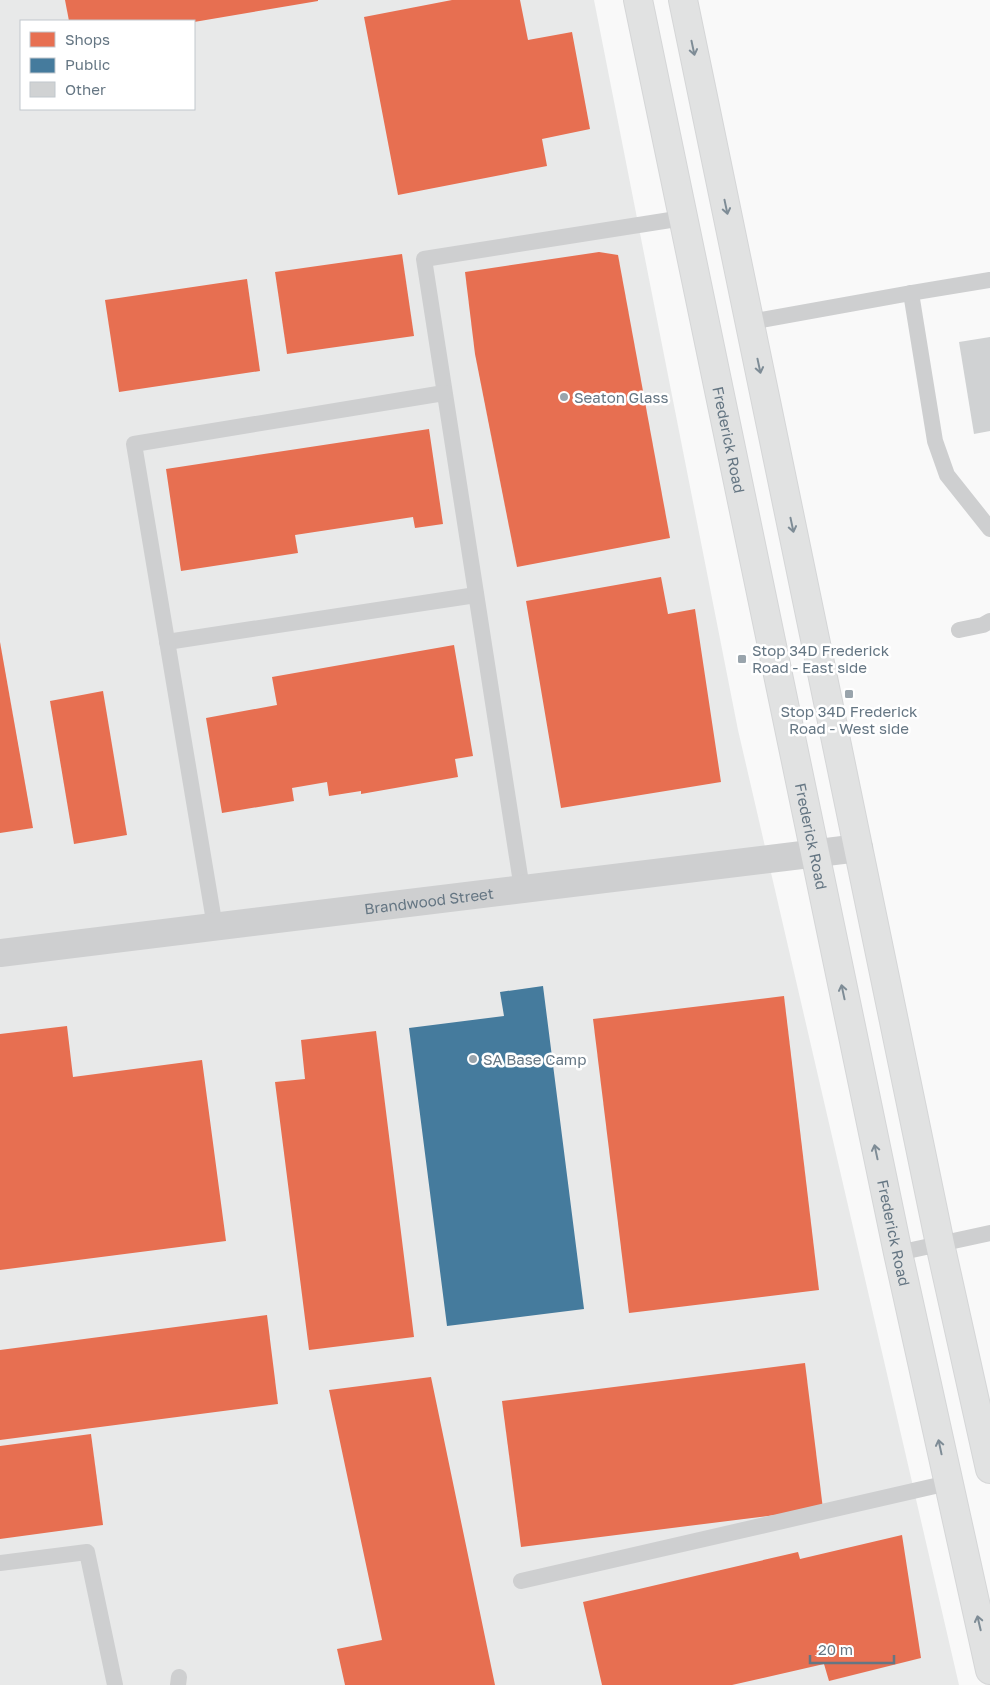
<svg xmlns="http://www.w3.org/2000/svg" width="990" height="1685" font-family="'Golos Text',sans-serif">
	<rect width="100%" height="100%" fill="#f9f9f9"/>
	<path fill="#e8e9e9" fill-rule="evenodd" d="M 0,0 L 594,0 L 738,730 L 959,1685 L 0,1685 ZM 21,21 L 194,21 L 194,109 L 21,109 Z"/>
	<g fill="#e76f51">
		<polygon points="65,0 318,0 318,1 194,22 69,21"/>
		<polygon points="452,0 520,0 528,40 572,32 590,129 542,139 547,166 398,195 364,17"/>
		<polygon points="599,252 618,255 670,538 517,567 475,354 465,272"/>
		<polygon points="402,254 414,336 287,354 275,272"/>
		<polygon points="247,279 260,371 119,392 105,300"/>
		<polygon points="429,429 443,524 415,528 413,517 295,535 298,553 181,571 166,469"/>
		<polygon points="661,577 668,614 695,609 721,782 561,808 526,601"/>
		<polygon points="0,642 33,828 0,833"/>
		<polygon points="454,645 473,756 455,759 458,777 361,794 361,791 329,796 327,782 292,788 294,801 222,813 206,718 277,705 272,677"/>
		<polygon points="103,691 127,835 74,844 50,701"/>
		<polygon points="784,996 819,1290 629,1313 593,1019"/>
		<polygon points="67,1026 73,1077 202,1060 226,1241 0,1270 0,1034"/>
		<polygon points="376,1031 414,1337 309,1350 275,1082 305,1079 301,1040"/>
		<polygon points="267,1315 278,1404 0,1440 0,1350"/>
		<polygon points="805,1363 823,1509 521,1547 502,1401"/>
		<polygon points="431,1377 495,1685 345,1685 337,1649 382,1640 329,1390"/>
		<polygon points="91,1434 103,1525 0,1539 0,1446"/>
		<polygon points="902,1535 921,1658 829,1681 824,1664 732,1685 602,1685 583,1602 798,1552 800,1559"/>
	</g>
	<polygon fill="#457b9d" points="543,986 584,1309 447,1326 409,1028 504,1016 500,992"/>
	<polygon fill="#d0d2d3" points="990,337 990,431 974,434 959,342"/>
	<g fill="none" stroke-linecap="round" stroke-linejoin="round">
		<g stroke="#d5d6d7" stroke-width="30">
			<g id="secondary">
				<path id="s2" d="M 638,0 L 898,1253 L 990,1670"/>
				<polyline points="683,0 940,1244 990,1469"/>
			</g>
		</g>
		<g stroke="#cecfd0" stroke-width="16">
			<polyline points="911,293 935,441 947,475 990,529"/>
			<polyline points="750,322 911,293 990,280"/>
			<polyline points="959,630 983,625 990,621"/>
			<polyline points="167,642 476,595"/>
			<polyline points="522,889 424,259 683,218"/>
			<polyline points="215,927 134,444 444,393"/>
			<polyline points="898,1253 990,1233"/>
			<polyline points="0,1563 87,1552 115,1685"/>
			<polyline points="521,1581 948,1483"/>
			<polyline points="178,1685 179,1677"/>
		</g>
		<path stroke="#cecfd0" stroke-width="28" id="s1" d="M 0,953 L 859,848"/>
		<use href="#secondary" stroke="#e1e2e2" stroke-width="28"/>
	</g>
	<defs><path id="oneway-shaft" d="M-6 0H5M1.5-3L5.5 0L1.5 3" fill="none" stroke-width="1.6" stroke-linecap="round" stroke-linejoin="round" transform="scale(1.25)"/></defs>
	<g stroke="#7e8c96">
		<use href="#oneway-shaft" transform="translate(693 48) rotate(78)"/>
		<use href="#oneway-shaft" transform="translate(726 207) rotate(78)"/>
		<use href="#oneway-shaft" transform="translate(759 366) rotate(78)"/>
		<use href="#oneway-shaft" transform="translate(792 525) rotate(78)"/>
		<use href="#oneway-shaft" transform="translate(843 992) rotate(-102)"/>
		<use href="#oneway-shaft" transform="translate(876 1152) rotate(-102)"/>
		<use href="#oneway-shaft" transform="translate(940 1447) rotate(-102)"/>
		<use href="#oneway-shaft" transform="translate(979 1623) rotate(-103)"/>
	</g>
	<g fill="#99a4ac" stroke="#fff" stroke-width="2">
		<circle cx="564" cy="397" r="5"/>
		<rect x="737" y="654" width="10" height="10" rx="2.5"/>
		<rect x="844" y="689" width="10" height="10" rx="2.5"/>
		<circle cx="473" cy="1059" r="5"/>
	</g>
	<g text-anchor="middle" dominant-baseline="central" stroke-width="5" stroke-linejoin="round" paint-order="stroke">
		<g font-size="15" fill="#657683" stroke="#fff" text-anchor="start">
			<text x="574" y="397">Seaton Glass</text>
			<text x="752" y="650">Stop 34D Frederick<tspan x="752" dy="17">Road - East side</tspan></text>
			<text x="849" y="711" text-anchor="middle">Stop 34D Frederick<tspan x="849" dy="17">Road - West side</tspan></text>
			<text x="483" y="1059">SA Base Camp</text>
		</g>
		<g font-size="15" fill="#657683" stroke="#fff">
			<text stroke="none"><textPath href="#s2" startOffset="449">Frederick Road</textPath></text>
			<text stroke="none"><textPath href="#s2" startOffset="854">Frederick Road</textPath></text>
			<text stroke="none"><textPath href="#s1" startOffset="432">Brandwood Street</textPath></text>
			<text stroke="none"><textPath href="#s2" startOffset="1259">Frederick Road</textPath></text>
		</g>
	</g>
	<rect x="20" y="20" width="175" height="90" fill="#ffffff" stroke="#c1c8cd"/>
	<rect x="30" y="32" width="25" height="15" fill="#e76f51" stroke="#c1c8cd"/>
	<text x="65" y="45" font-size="15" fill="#657683">Shops</text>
	<rect x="30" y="58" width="25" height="15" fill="#457b9d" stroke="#c1c8cd"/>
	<text x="65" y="70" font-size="15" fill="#657683">Public</text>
	<rect x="30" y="82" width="25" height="15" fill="#d0d2d3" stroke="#c1c8cd"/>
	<text x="65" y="95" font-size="15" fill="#657683">Other</text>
	<path d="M810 1655v8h84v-8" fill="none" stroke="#657683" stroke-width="2.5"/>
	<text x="818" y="1655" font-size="15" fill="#657683" stroke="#ffffff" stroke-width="4" paint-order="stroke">20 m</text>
</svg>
